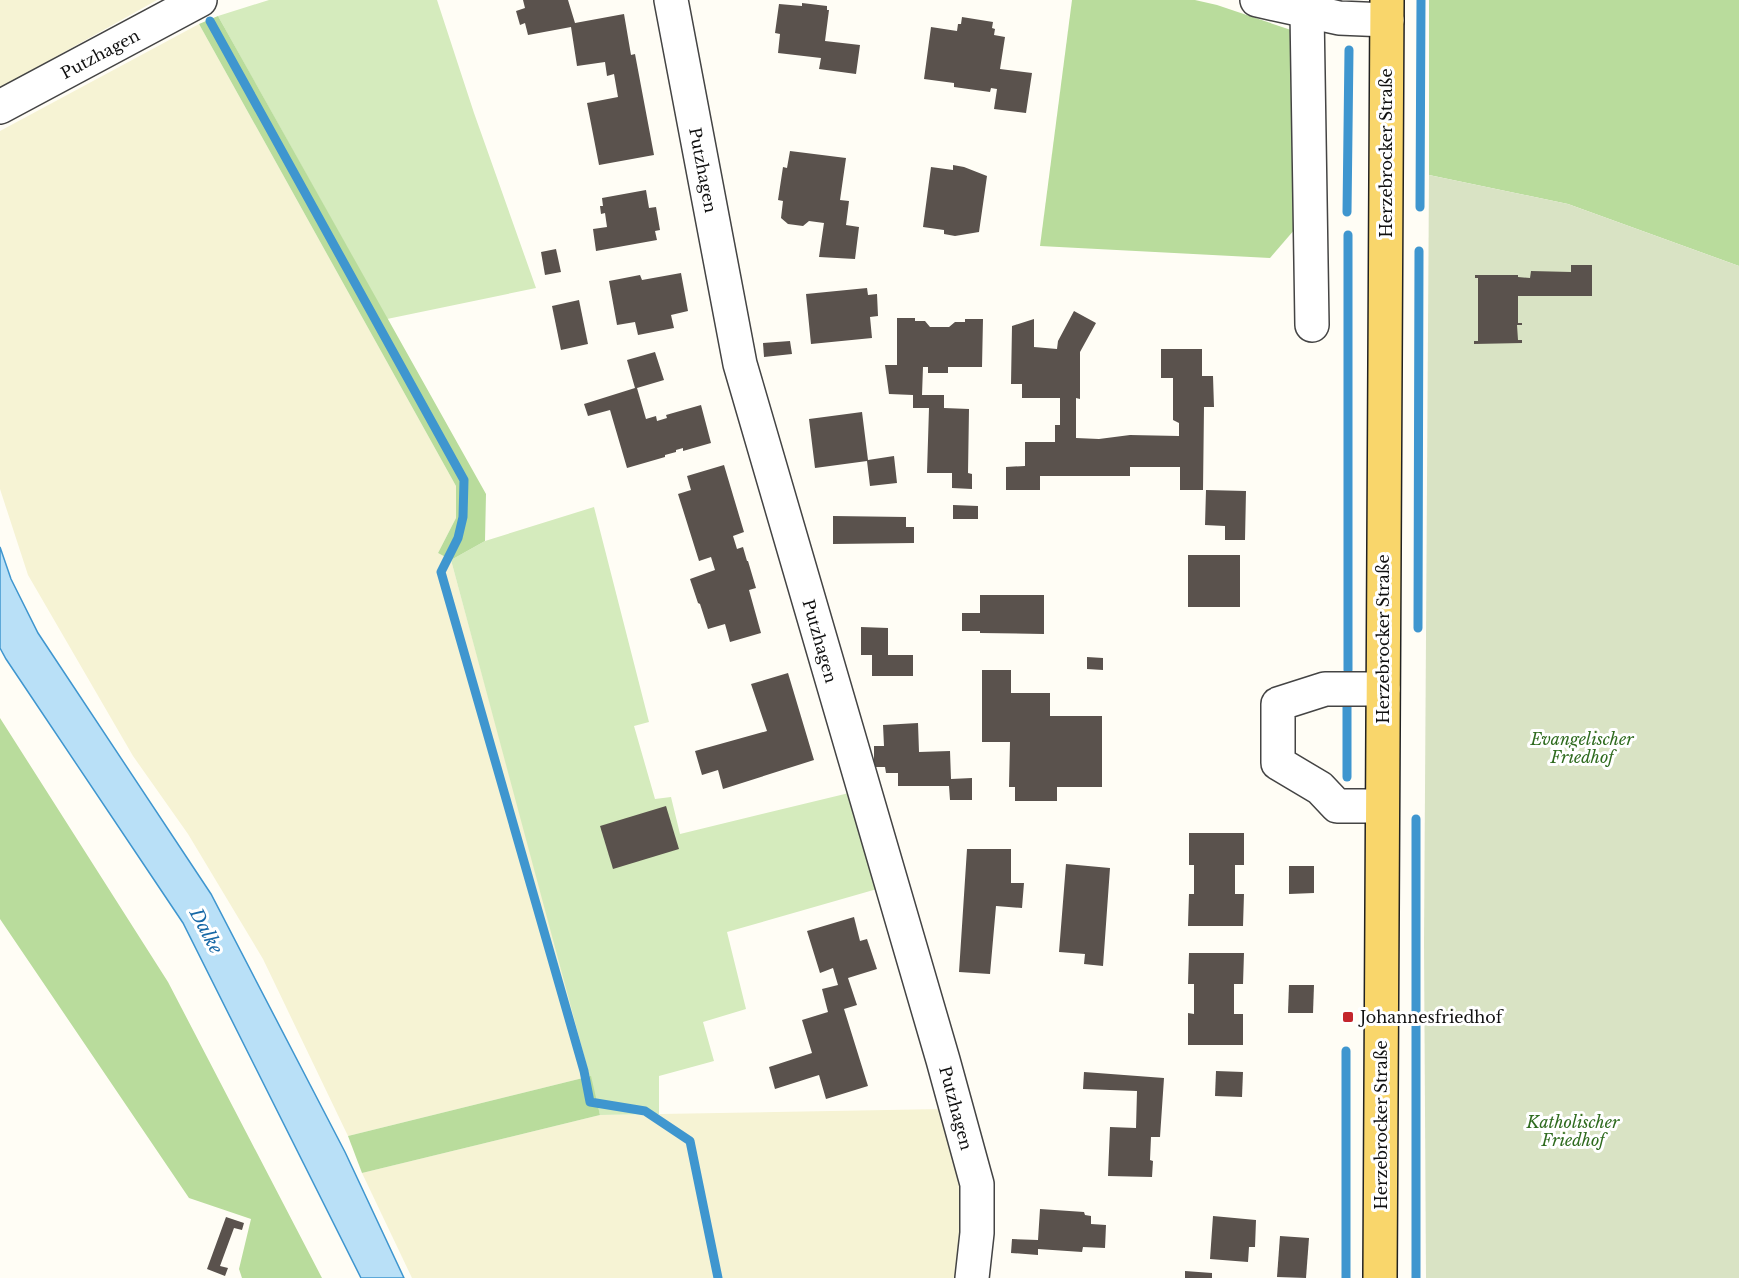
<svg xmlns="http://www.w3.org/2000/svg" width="1739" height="1278" font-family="'Libre Baskerville',serif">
	<rect width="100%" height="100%" fill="#fffdf5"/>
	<g fill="#f6f3d4">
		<polygon points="0,0 157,0 0,88"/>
		<polygon points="199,24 456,486 456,518 438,553 451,560 591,1076 348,1136 263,959 188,834 133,756 28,575 0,489 0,131"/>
		<polygon points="943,1109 962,1182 961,1278 412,1278 362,1173 600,1115"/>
	</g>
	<g fill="#d5ebbd">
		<polygon points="269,0 437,0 474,113 536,288 387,319 218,16"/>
		<polygon points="594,507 649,722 634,726 655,799 671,797 680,834 849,793 877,889 727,932 746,1009 703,1022 714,1061 659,1076 659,1114 600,1115 451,560 485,541"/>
	</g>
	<g fill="#b9dc9c">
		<polygon points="1072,0 1195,0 1217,5 1294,31 1295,229 1270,258 1040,246"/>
		<polygon points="1429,0 1739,0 1739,266 1568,204 1429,175"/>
		<polygon points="218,16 486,494 485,541 451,560 438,553 456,518 456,486 199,24"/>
		<polygon points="0,718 168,982 322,1278 242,1278 239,1269 251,1219 189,1198 0,919"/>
		<polygon points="591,1076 600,1115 362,1173 348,1136"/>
	</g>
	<polygon fill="#d9e3c4" points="1429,175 1568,204 1739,266 1739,1278 1426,1278 1424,943"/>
	<polygon fill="#b9e0f7" stroke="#3f96cf" stroke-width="1.5" points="0,547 11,579 38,633 211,894 345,1152 404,1278 361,1278 183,923 6,659 0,648"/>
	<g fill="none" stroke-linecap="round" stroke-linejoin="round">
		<g stroke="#3f96cf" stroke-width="9">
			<polyline points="210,21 464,480 463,517 458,538 441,572 584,1071 590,1102 645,1111 690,1141 718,1278"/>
			<polyline points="1420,207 1421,0"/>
			<polyline points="1347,212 1349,50"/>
			<polyline points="1418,628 1419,251"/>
			<polyline points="1348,670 1348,235"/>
			<polyline points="1347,705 1347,777"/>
			<polyline points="1346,1051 1346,1278"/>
			<polyline points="1416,1278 1416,819"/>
		</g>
	</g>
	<g fill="#5a524d">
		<polygon points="523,0 568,0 575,23 624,14 631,55 635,54 654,155 599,165 587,103 618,97 614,74 607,76 605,62 577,66 571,27 528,35 525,23 520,25 516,11 525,8"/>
		<polygon points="802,3 827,6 827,10 829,10 825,41 860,45 856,74 819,69 821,58 778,53 780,34 775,33 779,4 802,6"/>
		<polygon points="962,17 993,22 992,28 995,29 994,35 1005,37 1000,69 1032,73 1026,113 994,109 997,89 991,88 990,92 954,87 954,83 924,79 931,27 957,31 958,24 961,24"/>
		<polygon points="790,151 846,158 840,200 849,201 846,225 859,227 855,259 819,257 824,223 809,221 803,226 788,224 781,218 783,201 778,200 783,167 787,168"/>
		<polygon points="953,165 964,167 987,176 979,232 955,236 944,234 944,230 923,227 931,167 953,170"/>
		<polygon points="646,190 649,208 656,207 660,230 655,231 657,240 596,251 593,229 607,227 605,213 601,214 600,206 603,206 602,198"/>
		<polygon points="556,249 561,272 545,275 541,252"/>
		<polygon points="1571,265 1592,265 1592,296 1518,296 1518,323 1522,323 1522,325 1517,325 1518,340 1522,340 1522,343 1474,344 1474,341 1478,341 1478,278 1475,278 1475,275 1518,275 1518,277 1530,278 1531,271 1571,272"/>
		<polygon points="681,273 688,311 671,315 674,328 638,335 635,322 617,325 609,281 640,275 642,280"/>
		<polygon points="867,288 868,295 877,294 878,316 870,317 872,338 811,344 806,294"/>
		<polygon points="579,300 588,344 561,350 552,306"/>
		<polygon points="1074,311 1096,323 1080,352 1080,399 1076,398 1076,438 1099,439 1130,435 1179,436 1179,423 1173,420 1173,378 1161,378 1161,349 1202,349 1202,376 1213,376 1214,407 1204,407 1203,490 1180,490 1180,467 1130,467 1130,476 1040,476 1040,490 1006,490 1006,467 1025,466 1025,442 1055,442 1055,425 1060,425 1060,398 1022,398 1022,384 1011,384 1012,326 1034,319 1034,347 1057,349 1058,341"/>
		<polygon points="897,318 915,318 915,321 925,321 930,327 949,327 955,322 965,322 965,319 983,319 982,367 948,367 948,373 928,373 928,367 923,367 922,395 944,395 944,408 969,409 968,473 972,474 972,489 952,488 952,473 927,473 929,408 913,408 913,395 889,394 885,365 897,365"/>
		<polygon points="790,341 792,354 764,357 763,343"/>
		<polygon points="655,352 664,380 637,388 646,419 656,416 657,421 667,418 666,415 701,405 711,443 683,451 683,448 676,450 676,452 665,455 665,457 627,468 610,410 588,416 584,404 635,388 627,360"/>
		<polygon points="862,412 868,460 894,456 897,483 870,486 867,461 815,468 809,419"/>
		<polygon points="724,465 744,532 733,536 737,549 743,547 747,561 748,561 756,588 749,590 761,633 730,642 725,624 708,629 700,604 698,603 690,579 715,570 711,557 699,561 678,494 691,490 687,476"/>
		<polygon points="1206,490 1246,491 1245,540 1225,540 1225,526 1205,525"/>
		<polygon points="953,505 978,506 978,519 953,519"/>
		<polygon points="833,516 906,517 906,527 914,527 914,543 833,544"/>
		<rect x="1188" y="555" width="52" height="52"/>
		<polygon points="980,595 1044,595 1044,634 980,633 980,631 962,631 962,613 980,613"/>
		<polygon points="861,627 888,628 888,655 913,655 913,676 872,676 872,655 861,655"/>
		<polygon points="1087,657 1103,658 1103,670 1087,669"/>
		<polygon points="982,670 1011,670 1011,693 1050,693 1050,716 1102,716 1102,787 1057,787 1057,801 1015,801 1015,787 1009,787 1010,742 982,742"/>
		<polygon points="788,673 814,760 723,789 718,770 702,775 695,751 767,731 751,684"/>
		<polygon points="918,723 919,752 950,751 951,779 972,778 972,800 950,800 949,786 898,786 898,773 886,773 885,767 874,767 874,746 884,746 883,725"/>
		<polygon points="666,806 679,849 613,869 600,826"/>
		<polygon points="1189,833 1244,833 1244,865 1235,865 1235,894 1244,894 1243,926 1188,926 1189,894 1194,894 1194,865 1189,865"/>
		<polygon points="967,849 1011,849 1011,883 1024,883 1022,908 996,906 990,974 959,972"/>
		<polygon points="1066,864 1110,868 1103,966 1084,964 1085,954 1059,952"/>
		<polygon points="1289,866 1314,866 1314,893 1289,894"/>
		<polygon points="854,917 860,941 867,939 877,969 848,978 857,1005 844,1009 868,1086 826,1099 819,1075 775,1089 769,1067 812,1053 802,1020 828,1012 822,989 838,985 833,968 820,973 807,931"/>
		<polygon points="1189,953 1244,953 1243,984 1234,984 1234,1014 1243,1014 1243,1045 1188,1045 1188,1013 1194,1014 1194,984 1188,984"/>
		<polygon points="1289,985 1314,985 1313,1013 1288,1013"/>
		<polygon points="1216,1071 1243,1072 1242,1097 1215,1096"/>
		<polygon points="1084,1072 1164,1078 1160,1137 1151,1137 1150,1160 1153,1161 1152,1177 1108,1176 1110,1127 1136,1128 1137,1091 1083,1089"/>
		<polygon points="1040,1209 1084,1212 1085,1215 1091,1216 1091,1224 1106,1225 1105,1248 1083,1247 1082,1252 1038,1249 1038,1255 1011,1253 1012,1239 1038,1240"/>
		<polygon points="1213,1216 1256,1220 1255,1247 1249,1247 1248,1262 1210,1259"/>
		<polygon points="226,1217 244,1223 242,1230 234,1228 220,1266 228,1268 225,1276 207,1269"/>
		<polygon points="1280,1236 1309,1238 1306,1278 1277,1277"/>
		<polygon points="1185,1271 1212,1273 1212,1278 1185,1278"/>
	</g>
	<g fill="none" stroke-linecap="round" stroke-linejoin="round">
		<g stroke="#444" stroke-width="36">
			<g id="minor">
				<polyline points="671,0 740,364 943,1060 977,1184 977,1233 972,1278"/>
				<polyline points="1257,0 1339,18 1387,20"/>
				<polyline points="1307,11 1312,325"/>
				<polyline points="0,107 200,0"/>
				<polyline points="1382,806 1337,806 1320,788 1278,763 1278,704 1325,689 1383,689"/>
			</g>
		</g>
		<g stroke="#222" stroke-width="36">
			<polyline id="major" points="1380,1278 1387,0"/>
		</g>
		<use href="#minor" stroke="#fff" stroke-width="33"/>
		<use href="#major" stroke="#f9d66b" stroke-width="33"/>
	</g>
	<rect fill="#c4262e" stroke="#fff" stroke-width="2" x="1342" y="1011" width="12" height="12" rx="3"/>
	<g text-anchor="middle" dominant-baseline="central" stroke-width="6" stroke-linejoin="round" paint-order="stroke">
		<g font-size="16" fill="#111" stroke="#fff">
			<text transform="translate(100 54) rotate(-28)">Putzhagen</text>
			<text transform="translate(1386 153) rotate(-90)">Herzebrocker Straße</text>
			<text transform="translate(703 170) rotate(79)">Putzhagen</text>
			<text transform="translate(1383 639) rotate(-90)">Herzebrocker Straße</text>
			<text transform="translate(820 641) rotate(74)">Putzhagen</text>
			<text transform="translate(956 1108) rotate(75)">Putzhagen</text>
			<text transform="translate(1381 1125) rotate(-90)">Herzebrocker Straße</text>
		</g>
		<g font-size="16" font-style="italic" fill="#2f6b1f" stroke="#fff">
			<text x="1582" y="739">Evangelischer<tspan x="1582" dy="18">Friedhof</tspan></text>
			<text x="1573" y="1122">Katholischer<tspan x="1573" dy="18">Friedhof</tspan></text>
		</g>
		<g font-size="16" fill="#111" stroke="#fff" text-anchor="start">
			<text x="1360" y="1017">Johannesfriedhof</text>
		</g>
		<g font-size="18" font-style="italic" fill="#1768a6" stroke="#fff">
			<text transform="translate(206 931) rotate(62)">Dalke</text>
		</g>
	</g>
</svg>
